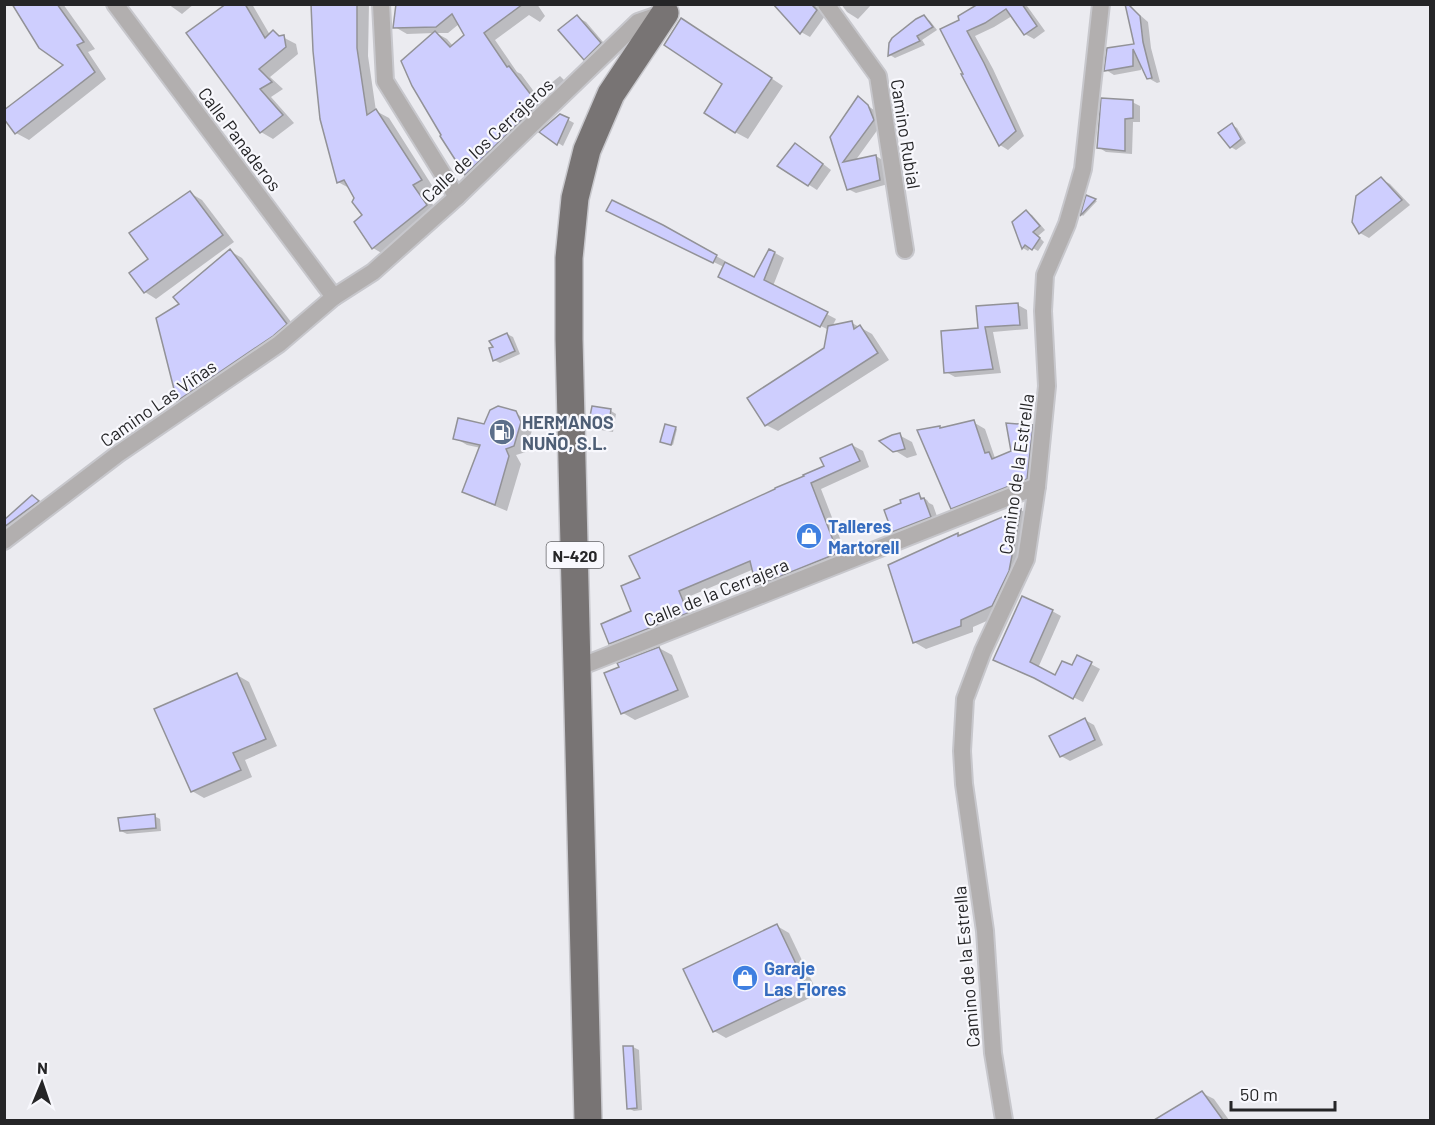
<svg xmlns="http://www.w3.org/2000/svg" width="1435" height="1125" font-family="Barlow,sans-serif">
	<rect width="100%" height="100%" fill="#ebebf0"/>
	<g fill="#0003" fill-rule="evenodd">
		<polygon points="18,4 63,4 95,49 88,52 106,79 29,140 16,133 4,117 65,65"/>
		<polygon points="168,4 194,4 182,14"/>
		<polygon points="229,4 252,4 270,35 273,32 296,44 298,54 270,77 283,89 271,97 294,123 273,139 261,132 188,33"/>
		<polygon points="312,4 369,4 368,56 376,111 389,118 433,187 424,192 438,212 385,255 373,248 364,215 355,198 349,188 338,182"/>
		<path d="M 398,4 L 537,4 L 545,16 L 540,22 L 529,15 L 495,40 L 517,72 L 521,74 L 549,112 L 477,181 L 466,174 L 434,33 L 407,34 L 395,27 ZM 459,24 L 466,36 L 453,46 L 447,39 L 436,33 L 448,33 Z"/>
		<polygon points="775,4 814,4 825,16 810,37 801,32"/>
		<polygon points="841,4 872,4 858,19 847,12"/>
		<polygon points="981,4 1029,4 1027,6 1045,31 1034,39 1025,34 1012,16 994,27 975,36 993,69 1024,136 1008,150 1000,145 960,21"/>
		<polygon points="1127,5 1133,9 1148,22 1151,48 1160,82 1157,83 1148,78 1141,63 1141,70 1114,75 1106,70 1136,45"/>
		<polygon points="577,17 586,22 609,49 594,64 585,58"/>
		<polygon points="924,17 930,21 937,30 922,40 925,45 895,58 890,55"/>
		<polygon points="694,27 783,86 748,139 735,132 724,84"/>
		<polygon points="560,76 565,81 556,90 550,84"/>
		<polygon points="858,98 875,111 881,125 855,161 876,156 884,161 888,184 856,193 848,189 831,137"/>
		<polygon points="1132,102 1140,106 1140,122 1133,122 1132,154 1106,152 1098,147"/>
		<polygon points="561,116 574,123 563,146 541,132"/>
		<polygon points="1232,125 1237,128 1246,143 1236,150 1231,147"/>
		<polygon points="805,150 831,170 817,190 780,166"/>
		<polygon points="1381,179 1390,184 1410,205 1369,238 1360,233"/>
		<polygon points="190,193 202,200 234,242 156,299 145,292 150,259"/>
		<polygon points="1087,197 1097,201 1083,216 1082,215"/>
		<polygon points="1026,212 1032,215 1045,230 1038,236 1044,242 1038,251 1031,247 1028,251 1023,248 1013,222"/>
		<polygon points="616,215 662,226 725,261 724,264 755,279 775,253 784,258 773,286 836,319 832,327 852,323 872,334 889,360 778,431 766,425 825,349 829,330 728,281 724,267"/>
		<polygon points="230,251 242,258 298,331 190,407 178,400 181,304"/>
		<polygon points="1018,305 1027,310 1028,329 993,332 1001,373 955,377 946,372 980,329"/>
		<polygon points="507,334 513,337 520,354 500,363 494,360 495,348"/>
		<polygon points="593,408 611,411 616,414 613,432 595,429 590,426"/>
		<polygon points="515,413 527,420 532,430 526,452 516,455 521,464 507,511 476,498 464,491 481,448 467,445 455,438"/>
		<polygon points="973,422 985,429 995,458 1013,452 1032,426 1044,433 1039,485 964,515 952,508 939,427 942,429"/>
		<polygon points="675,428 677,429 673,445 664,442"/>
		<polygon points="899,435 912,442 917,455 907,458 894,450"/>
		<polygon points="852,445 863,451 869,467 821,489 848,559 768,591 757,585 754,569 688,597 697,619 621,649 610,643 633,612 642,579 826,467"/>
		<polygon points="918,495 927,500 929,503 933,505 939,522 902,536 893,531"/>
		<polygon points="32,497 45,504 6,545 4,551 4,522"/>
		<polygon points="1021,510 1033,517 1005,613 973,627 973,632 926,649 914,642 890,566 958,534 961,536"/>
		<polygon points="1052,611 1061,616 1038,668 1056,677 1073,667 1078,657 1100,669 1083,702 1045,683 1004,665"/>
		<polygon points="659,648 672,655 689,697 635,720 623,713"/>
		<polygon points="237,675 249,682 277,746 245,760 252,777 204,798 192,791"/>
		<polygon points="1085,720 1094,725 1103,745 1070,761 1061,756"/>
		<polygon points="154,816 160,819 161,831 127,834 121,831"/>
		<polygon points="777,926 789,933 818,994 726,1038 714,1031"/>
		<polygon points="633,1047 639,1050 642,1110 634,1111 628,1108"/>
		<polygon points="1202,1093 1214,1099 1229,1120 1157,1120"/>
	</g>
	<g fill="#cecefe" stroke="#929297" stroke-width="1.5">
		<polygon points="12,4 57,4 84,42 77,45 95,72 15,134 4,119 4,110 63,65 39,48"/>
		<polygon points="226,4 245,4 265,38 273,30 279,36 284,35 286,47 259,69 272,82 260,89 283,115 260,133 186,33"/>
		<polygon points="311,4 357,4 357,48 367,115 376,109 422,180 413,185 427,205 372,249 354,222 362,215 352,202 354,198 344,180 337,183 320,119 313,51"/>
		<polygon points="396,4 523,4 484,33 507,67 509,66 538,104 465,175 440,136 441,135 412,86 401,61 435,31 450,47 464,35 452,14 436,27 393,28"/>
		<polygon points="773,4 811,4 817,10 800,34"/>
		<polygon points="978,4 1022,4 1037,26 1024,35 1006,9 985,23 967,31 984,63 1016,131 999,146 961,74 963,74 940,29 959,20 958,16"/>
		<polygon points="1125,4 1128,4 1140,16 1143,42 1152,78 1147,79 1133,49 1133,66 1104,71 1107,48 1134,44"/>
		<polygon points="577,15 601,43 584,60 558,30"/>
		<polygon points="924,15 933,27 917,36 920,41 888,56 889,43 892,38 916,19"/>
		<polygon points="681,18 772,78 735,133 704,113 722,84 664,45"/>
		<polygon points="858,96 868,105 874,120 843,162 876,155 880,180 847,190 830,137"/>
		<polygon points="1101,98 1133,100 1133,118 1125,119 1125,151 1097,148"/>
		<polygon points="560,114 569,118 557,145 539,132"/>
		<polygon points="1232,123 1241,139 1230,148 1218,133"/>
		<polygon points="795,143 823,164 808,186 777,166"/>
		<polygon points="1381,177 1402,200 1359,234 1352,222 1356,196"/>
		<polygon points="190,191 223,235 144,293 129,273 148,259 129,233"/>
		<polygon points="1086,195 1096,199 1080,216"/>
		<polygon points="612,200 663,225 717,255 713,263 606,211"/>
		<polygon points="1026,210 1040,226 1033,232 1040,238 1032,250 1025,245 1022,249 1012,222"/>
		<polygon points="230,249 287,324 273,336 177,401 156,318 179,304 173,297"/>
		<polygon points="769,249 775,252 764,280 828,312 820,327 718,277 725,262 754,277"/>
		<polygon points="1018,303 1020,325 985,327 993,369 944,373 941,331 978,328 976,306"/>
		<polygon points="852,321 854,329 860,325 878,353 765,426 747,398 824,348 828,326"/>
		<polygon points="507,333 515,351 493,361 489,348 493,347 489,341"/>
		<polygon points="498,406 516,411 521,422 514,446 506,449 509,456 495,505 462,492 480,445 453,439 458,418 484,424 490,410"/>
		<polygon points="592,406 611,409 608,430 588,426"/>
		<polygon points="974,420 985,453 989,452 992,459 1011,451 1006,423 1033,425 1027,479 951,509 917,430 940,426 940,428"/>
		<polygon points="665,424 676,427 671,445 660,442"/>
		<polygon points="900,433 905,449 893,452 879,441 892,435"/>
		<polygon points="852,444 860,461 811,483 838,553 756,586 750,561 679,591 688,613 609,644 601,624 631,611 621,586 640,578 629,556 775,489 775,488 804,476 803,475 824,466 820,458"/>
		<polygon points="919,493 921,499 924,498 931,517 892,532 884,510 901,503 900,500"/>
		<polygon points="32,495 39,501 4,527 4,520"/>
		<polygon points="1021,509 1009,571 992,606 961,620 961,626 913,643 888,565 958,533 958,536"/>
		<polygon points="1022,596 1053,610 1030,662 1055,675 1062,661 1072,665 1077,655 1092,662 1073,699 1034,678 993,660"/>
		<polygon points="659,647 678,690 621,714 604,673 619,667 617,663"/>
		<polygon points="237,673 266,739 233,753 241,770 191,792 154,709"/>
		<polygon points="1085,718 1095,740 1060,757 1049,736"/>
		<polygon points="155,814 156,828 120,831 118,818"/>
		<polygon points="777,924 807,987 713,1032 683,969"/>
		<polygon points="623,1046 633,1046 637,1108 627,1109"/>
		<polygon points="1202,1091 1223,1120 1154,1120"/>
	</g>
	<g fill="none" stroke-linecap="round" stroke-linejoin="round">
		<g stroke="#c7c7cc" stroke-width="20">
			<g id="minor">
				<polyline points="115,4 334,297"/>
				<polyline points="381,4 385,81 457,197"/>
				<polyline points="826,4 878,76 905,250"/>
				<polyline points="4,541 118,454 279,344 334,297 373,272 457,197 638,22 664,13"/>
				<polyline points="577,668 1037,486"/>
				<polyline points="1004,1120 993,1053 985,931 964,784 962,751 965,699 983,651 1026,559 1037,486 1047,386 1043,311 1045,275 1067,224 1083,169 1101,4"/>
			</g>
		</g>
		<g stroke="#c7c7cc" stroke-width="30">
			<polyline id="trunk" points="588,1120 569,339 569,258 575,198 587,150 611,94 665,13"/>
		</g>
		<use href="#minor" stroke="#b2afaf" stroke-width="16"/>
		<use href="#trunk" stroke="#787474" stroke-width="27"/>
	</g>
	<defs>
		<g id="fuel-disc" transform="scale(1.35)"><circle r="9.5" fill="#5c6f8a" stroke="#f8f8fd"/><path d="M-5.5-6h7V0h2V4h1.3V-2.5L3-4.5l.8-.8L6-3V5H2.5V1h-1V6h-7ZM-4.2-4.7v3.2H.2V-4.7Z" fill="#fff"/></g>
		<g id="shop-disc" transform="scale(1.35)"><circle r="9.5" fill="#3f7fe0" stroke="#f8f8fd"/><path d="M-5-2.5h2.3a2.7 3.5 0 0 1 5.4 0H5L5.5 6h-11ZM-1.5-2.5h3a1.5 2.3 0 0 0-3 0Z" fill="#fff"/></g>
	</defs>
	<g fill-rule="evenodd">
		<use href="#fuel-disc" x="502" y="432"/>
		<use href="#shop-disc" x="809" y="536"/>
		<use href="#shop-disc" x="745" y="978"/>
	</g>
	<g text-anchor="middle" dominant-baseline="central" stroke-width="4.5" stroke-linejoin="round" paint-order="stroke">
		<rect fill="#f8f8fd" stroke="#646467" stroke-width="1.5" x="546.5" y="542" width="57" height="26" rx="4.5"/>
		<g font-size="16" font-weight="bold" fill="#252527">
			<text x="575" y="555">N-420</text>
		</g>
		<g font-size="18" fill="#252527" stroke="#f8f8fd">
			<text transform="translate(906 134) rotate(81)">Camino Rubial</text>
			<text transform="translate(240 139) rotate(53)">Calle Panaderos</text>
			<text transform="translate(487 140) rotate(-43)">Calle de los Cerrajeros</text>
			<text transform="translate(158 403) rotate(-35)">Camino Las Viñas</text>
			<text transform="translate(1016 474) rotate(-82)">Camino de la Estrella</text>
			<text transform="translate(716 592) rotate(-22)">Calle de la Cerrajera</text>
			<text transform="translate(966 967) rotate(-95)">Camino de la Estrella</text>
		</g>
		<g font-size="18" font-weight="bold" fill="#4e5e75" stroke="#f8f8fd" text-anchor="start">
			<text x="522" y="422">HERMANOS<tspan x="522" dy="21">NUÑO, S.L.</tspan></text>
		</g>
		<g font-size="18" font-weight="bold" fill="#366cbe" stroke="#f8f8fd" text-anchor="start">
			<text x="828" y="526">Talleres<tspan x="828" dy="21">Martorell</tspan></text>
			<text x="764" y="968">Garaje<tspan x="764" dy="21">Las Flores</tspan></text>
		</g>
	</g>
	<rect width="1435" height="1125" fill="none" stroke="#252527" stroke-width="12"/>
	<g transform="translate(42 1083) rotate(2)" stroke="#f8f8fd" stroke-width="4.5" paint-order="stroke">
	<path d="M0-4.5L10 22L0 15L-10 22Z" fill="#252527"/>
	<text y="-9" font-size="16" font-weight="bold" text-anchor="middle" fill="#252527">N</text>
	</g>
	<path d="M1231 1101v9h104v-9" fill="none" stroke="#252527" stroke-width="3"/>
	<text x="1240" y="1101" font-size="18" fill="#252527" stroke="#f8f8fd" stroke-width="4.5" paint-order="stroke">50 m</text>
</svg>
